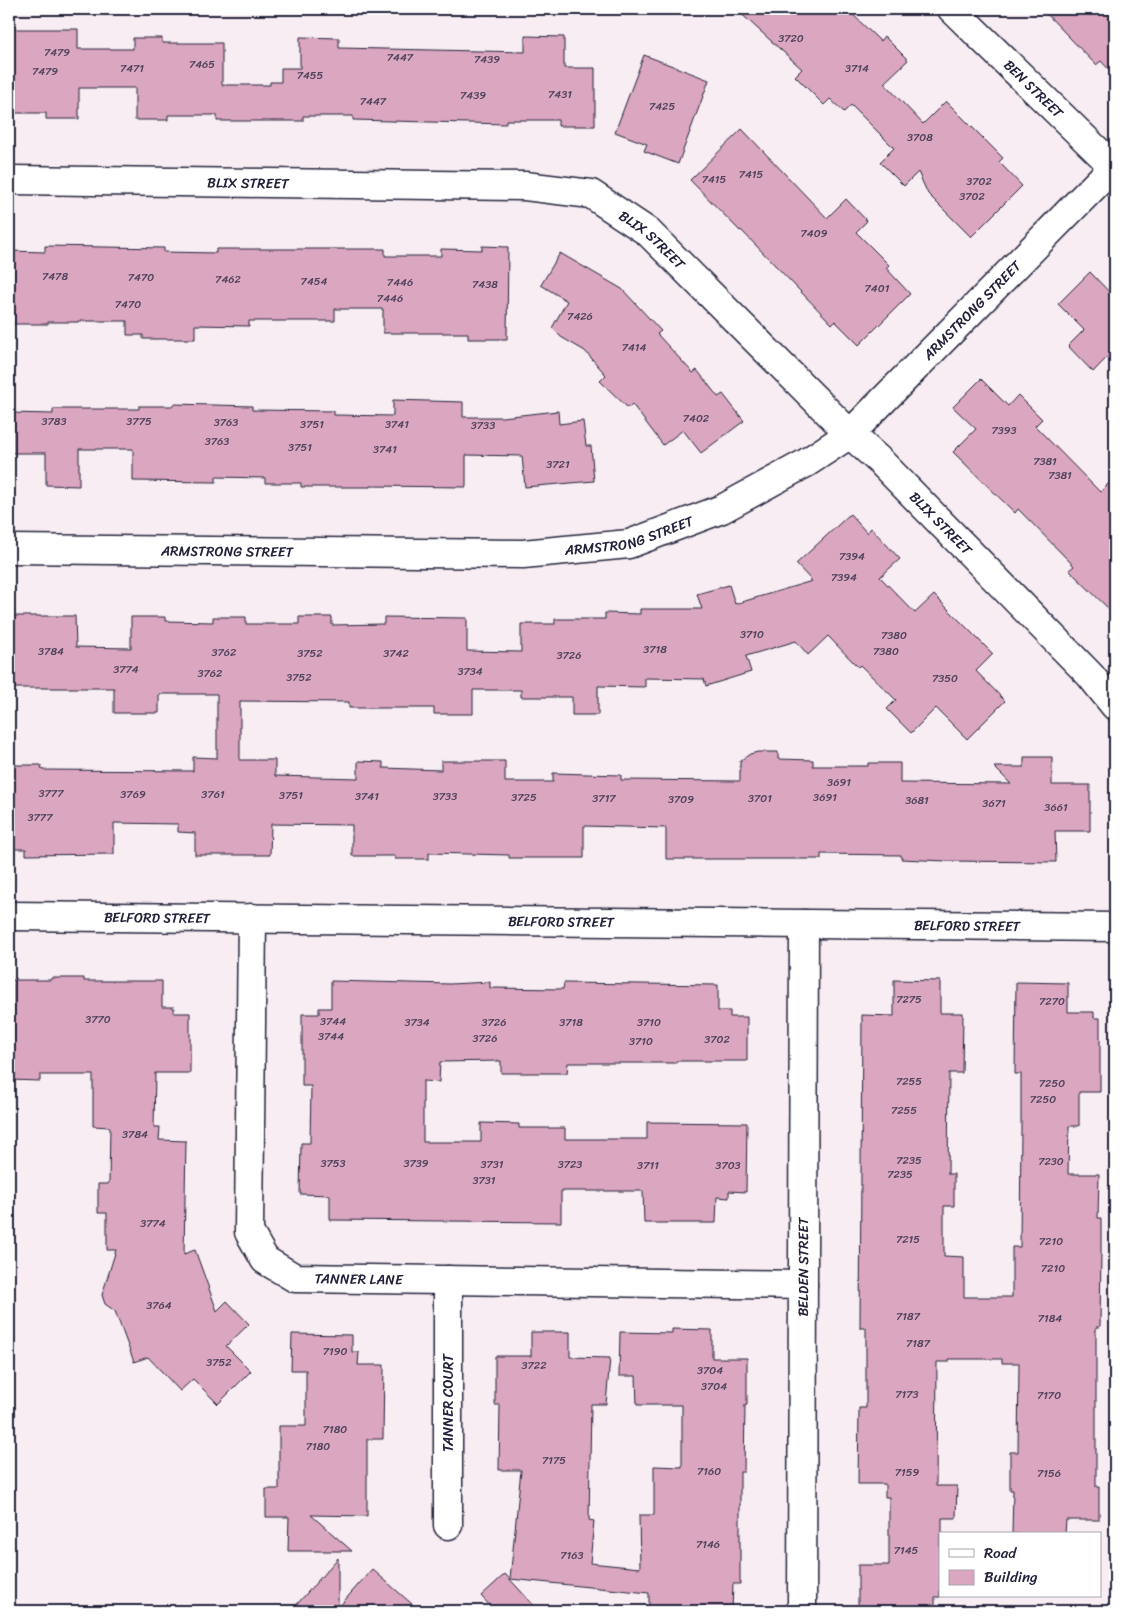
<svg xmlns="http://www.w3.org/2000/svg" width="1124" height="1620" font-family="Sriracha,sans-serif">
	<rect width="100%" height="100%" fill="#f8edf2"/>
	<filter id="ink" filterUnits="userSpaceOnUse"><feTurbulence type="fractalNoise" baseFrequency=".02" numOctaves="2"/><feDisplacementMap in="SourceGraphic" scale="10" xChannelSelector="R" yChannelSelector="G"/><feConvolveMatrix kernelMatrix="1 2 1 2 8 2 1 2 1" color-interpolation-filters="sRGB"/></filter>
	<g filter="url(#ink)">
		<g fill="#dba6c0" stroke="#22223b">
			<polygon points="736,9 847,9 880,41 884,36 908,60 884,83 923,124 946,101 1003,158 999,162 1022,186 971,237 928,194 918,172 904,186 880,162 894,148 851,105 844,112 830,99 824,105 795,76 802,69"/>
			<polygon points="1042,9 1115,9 1115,76 1101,61 1096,65"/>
			<polygon points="11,29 78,29 78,49 133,49 133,38 162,38 162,43 222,43 222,85 270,85 270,82 281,82 281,68 300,68 300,37 339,38 339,48 525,52 525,36 564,37 564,68 595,68 595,126 558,126 558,120 506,120 506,124 353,120 353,116 303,116 303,121 217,121 217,115 168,115 168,120 135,120 135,88 79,88 79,119 46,119 46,113 11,113"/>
			<polygon points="644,55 709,80 678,164 644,151 647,144 615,132"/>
			<polygon points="742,129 827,218 846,199 867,221 856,232 889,265 886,268 910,294 859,345 835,321 832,324 741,230 740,231 690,180"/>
			<polygon points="45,246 164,248 164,252 216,253 216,249 385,249 385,256 441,256 441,249 482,250 482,246 508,247 507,339 468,339 468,333 383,333 383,309 335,309 335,321 249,321 249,326 195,325 195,339 143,339 143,335 127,335 127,321 78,321 78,322 48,322 48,324 10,324 10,251 45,252"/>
			<polygon points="560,253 622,289 661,331 657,334 693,373 697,370 718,397 723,394 744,421 701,453 683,430 663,445 632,404 628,408 600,381 606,375 585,351 561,337 552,328 567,301 541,285"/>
			<polygon points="1090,272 1115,298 1115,349 1093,372 1068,346 1084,330 1058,304"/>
			<polygon points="981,379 1008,406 1018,395 1042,419 1035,426 1100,492 1115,477 1115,615 1069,570 1074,566 1018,509 1015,513 953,452 976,429 953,407"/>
			<polygon points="393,400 463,402 463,417 502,417 558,411 559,424 583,421 586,446 591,446 594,481 525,487 522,456 466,455 466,487 370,486 370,487 301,487 301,483 265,483 265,478 216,477 216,482 133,481 133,449 79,449 79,486 46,485 46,453 9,453 9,413 53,414 53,409 139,409 139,406 173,406 173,404 252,406 252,410 334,411 334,415 393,416"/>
			<polygon points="850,514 867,533 871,528 900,559 880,577 915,613 934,595 993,654 976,671 1005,701 967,739 936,708 911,733 887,709 896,700 860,665 858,667 828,636 808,655 796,641 746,656 751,672 706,686 704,679 645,678 645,687 598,686 598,715 572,715 572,697 521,697 521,690 473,690 473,714 434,714 434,708 349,708 349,702 240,701 240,760 275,760 275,776 358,778 358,761 383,762 383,768 441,770 441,761 505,761 505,782 553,782 553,773 621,775 621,780 740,781 740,761 750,754 758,752 778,752 778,759 813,760 813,766 868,766 868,763 900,763 900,783 1011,784 994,767 1024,767 1024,757 1052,757 1052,785 1090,785 1090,831 1055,831 1056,862 946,861 901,859 901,855 821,854 821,859 666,859 666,828 584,826 584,858 509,858 509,855 429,853 429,859 395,859 395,856 352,856 352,825 271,824 270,855 195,855 195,833 178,832 178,824 114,823 114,854 26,855 26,849 9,849 9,765 41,765 42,770 193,771 193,757 217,758 217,694 159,694 159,713 114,713 114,688 9,688 9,616 75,616 76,647 131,648 131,617 165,617 165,621 213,622 213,617 246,617 246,624 299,624 299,617 332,617 332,625 384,624 384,617 467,618 467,651 521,652 521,624 555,624 555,619 605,619 605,613 640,614 640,609 702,609 697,594 729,585 735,604 812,581 796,564"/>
			<polygon points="51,978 84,978 84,981 162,981 162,1007 174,1007 174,1013 190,1013 190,1073 155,1073 154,1127 160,1127 159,1140 186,1141 184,1254 195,1250 217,1311 227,1301 249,1324 226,1346 251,1371 218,1404 193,1379 180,1391 148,1357 134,1362 115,1311 105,1304 102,1295 116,1250 107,1250 107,1213 98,1213 98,1184 108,1184 109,1182 110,1127 93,1126 93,1075 40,1075 40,1081 9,1080 9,1011 10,1011 11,980 51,980"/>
			<polygon points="894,980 940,981 940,1013 963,1013 962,1073 949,1073 948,1174 954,1174 954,1206 944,1206 944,1256 964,1257 964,1297 1012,1297 1012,1247 1020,1247 1021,1128 1021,1074 1015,1074 1016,982 1068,983 1068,1012 1094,1012 1094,1018 1100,1018 1100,1092 1079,1092 1079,1126 1069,1126 1068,1174 1099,1174 1098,1218 1101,1218 1101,1251 1100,1327 1096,1327 1096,1487 1099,1487 1099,1520 1066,1520 1065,1534 1012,1534 1013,1490 1010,1490 1010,1452 1018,1452 1019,1363 1002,1363 1002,1359 949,1359 949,1362 937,1362 936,1486 957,1486 956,1518 942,1518 942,1534 940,1534 940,1597 935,1597 935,1611 858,1611 858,1565 889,1565 889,1497 885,1497 885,1484 858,1484 859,1408 866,1408 866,1328 860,1328 862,1015 894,1016"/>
			<polygon points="331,981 450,984 490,982 490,988 563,989 564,983 718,985 718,1011 730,1011 730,1017 747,1017 747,1061 676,1061 676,1063 568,1063 567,1073 501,1073 501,1061 440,1062 439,1082 423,1081 423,1142 481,1142 481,1123 519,1124 519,1128 565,1128 565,1139 647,1139 647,1122 747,1123 746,1192 729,1191 729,1198 717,1197 716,1223 644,1223 643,1191 561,1191 561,1222 330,1220 330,1195 300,1194 301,1143 310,1143 311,1086 302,1086 302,1014 319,1014 319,1008 331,1008"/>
			<polygon points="672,1329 712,1330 712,1358 747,1358 747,1405 745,1405 744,1472 740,1472 740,1584 733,1584 732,1611 649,1611 649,1593 510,1579 521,1470 499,1470 500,1405 495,1405 495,1356 531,1356 531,1332 570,1332 570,1357 610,1358 606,1404 591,1404 589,1520 594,1521 590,1563 640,1568 639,1515 654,1515 654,1466 682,1467 682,1405 637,1405 636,1376 619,1376 620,1332 672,1333"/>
			<polygon points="292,1334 352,1335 352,1352 359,1352 358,1365 384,1365 383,1439 367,1439 367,1516 311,1515 352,1551 288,1551 289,1517 266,1517 266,1489 279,1489 279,1426 306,1426 306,1370 291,1370"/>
			<polygon points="338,1558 338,1608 372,1569 420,1611 291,1611"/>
			<polygon points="505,1574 539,1611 495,1611 481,1596"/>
		</g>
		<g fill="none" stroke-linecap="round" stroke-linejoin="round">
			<g stroke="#22223b" stroke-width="31">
				<g id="minor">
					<path id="s1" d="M 952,9 L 1115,168"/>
					<path id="s2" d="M 9,180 L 525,186 L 591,194 L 648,232 L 850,434 L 881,462 L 1090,675 L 1115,706"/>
					<path id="s3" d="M 9,549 L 523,554 L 629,544 L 722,509 L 806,463 L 850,434 L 1115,165"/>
					<path id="s4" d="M 9,916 L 1115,927"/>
					<path id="s5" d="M 252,918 L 249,1232 L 265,1260 L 295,1278 L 803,1285"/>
					<polyline points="448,1280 448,1525"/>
					<path id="s6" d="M 802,1611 L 804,924"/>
				</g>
			</g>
			<use href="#minor" stroke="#fff" stroke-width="28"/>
		</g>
	</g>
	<g text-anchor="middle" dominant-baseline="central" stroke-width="4" stroke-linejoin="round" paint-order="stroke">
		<g font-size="11" fill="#50435c">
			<text x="791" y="38">3720</text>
			<text x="57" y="52">7479</text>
			<text x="400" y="57">7447</text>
			<text x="487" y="59">7439</text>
			<text x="202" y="64">7465</text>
			<text x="132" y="68">7471</text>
			<text x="857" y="68">3714</text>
			<text x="45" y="71">7479</text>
			<text x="310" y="75">7455</text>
			<text x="560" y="94">7431</text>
			<text x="473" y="95">7439</text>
			<text x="373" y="101">7447</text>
			<text x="662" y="106">7425</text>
			<text x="920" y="137">3708</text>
			<text x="751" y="174">7415</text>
			<text x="714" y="179">7415</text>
			<text x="979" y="181">3702</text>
			<text x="972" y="196">3702</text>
			<text x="814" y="233">7409</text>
			<text x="55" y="276">7478</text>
			<text x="141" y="277">7470</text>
			<text x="228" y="279">7462</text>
			<text x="314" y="281">7454</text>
			<text x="400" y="282">7446</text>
			<text x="485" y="284">7438</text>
			<text x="877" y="288">7401</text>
			<text x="390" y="298">7446</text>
			<text x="128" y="304">7470</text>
			<text x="580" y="316">7426</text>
			<text x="634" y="347">7414</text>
			<text x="696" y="418">7402</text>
			<text x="54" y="421">3783</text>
			<text x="139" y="421">3775</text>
			<text x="226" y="422">3763</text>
			<text x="312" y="424">3751</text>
			<text x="397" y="424">3741</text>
			<text x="483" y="425">3733</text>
			<text x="1004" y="430">7393</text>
			<text x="217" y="441">3763</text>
			<text x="300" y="447">3751</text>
			<text x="385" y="449">3741</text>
			<text x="1045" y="461">7381</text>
			<text x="558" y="464">3721</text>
			<text x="1060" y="475">7381</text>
			<text x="852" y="556">7394</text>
			<text x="844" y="577">7394</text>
			<text x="752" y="634">3710</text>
			<text x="894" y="635">7380</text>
			<text x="655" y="649">3718</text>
			<text x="51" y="651">3784</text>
			<text x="886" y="651">7380</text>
			<text x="224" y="652">3762</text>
			<text x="310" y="653">3752</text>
			<text x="396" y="653">3742</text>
			<text x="569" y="655">3726</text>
			<text x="126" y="669">3774</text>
			<text x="470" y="671">3734</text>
			<text x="210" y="673">3762</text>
			<text x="299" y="677">3752</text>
			<text x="945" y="678">7350</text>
			<text x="839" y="782">3691</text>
			<text x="51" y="793">3777</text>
			<text x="133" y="794">3769</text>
			<text x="213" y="794">3761</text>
			<text x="291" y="795">3751</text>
			<text x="367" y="796">3741</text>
			<text x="445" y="796">3733</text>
			<text x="524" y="797">3725</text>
			<text x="825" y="797">3691</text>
			<text x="604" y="798">3717</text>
			<text x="760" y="798">3701</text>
			<text x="681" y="799">3709</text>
			<text x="917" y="800">3681</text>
			<text x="994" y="803">3671</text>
			<text x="1056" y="807">3661</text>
			<text x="40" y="817">3777</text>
			<text x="909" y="999">7275</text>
			<text x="1052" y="1001">7270</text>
			<text x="98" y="1019">3770</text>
			<text x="333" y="1021">3744</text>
			<text x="417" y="1022">3734</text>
			<text x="494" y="1022">3726</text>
			<text x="571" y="1022">3718</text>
			<text x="649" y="1022">3710</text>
			<text x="331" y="1036">3744</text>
			<text x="485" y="1038">3726</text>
			<text x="717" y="1039">3702</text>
			<text x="641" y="1041">3710</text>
			<text x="909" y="1081">7255</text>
			<text x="1052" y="1083">7250</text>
			<text x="1043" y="1099">7250</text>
			<text x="904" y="1110">7255</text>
			<text x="135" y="1134">3784</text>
			<text x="909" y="1160">7235</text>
			<text x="1051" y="1161">7230</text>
			<text x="333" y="1163">3753</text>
			<text x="416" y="1163">3739</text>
			<text x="492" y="1164">3731</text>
			<text x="570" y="1164">3723</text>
			<text x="648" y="1165">3711</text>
			<text x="728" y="1165">3703</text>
			<text x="900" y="1174">7235</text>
			<text x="484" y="1180">3731</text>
			<text x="153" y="1223">3774</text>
			<text x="908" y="1239">7215</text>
			<text x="1051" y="1241">7210</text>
			<text x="1053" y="1268">7210</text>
			<text x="159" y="1305">3764</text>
			<text x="908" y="1316">7187</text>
			<text x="1050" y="1318">7184</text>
			<text x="918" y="1343">7187</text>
			<text x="335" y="1351">7190</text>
			<text x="219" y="1362">3752</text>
			<text x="534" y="1365">3722</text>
			<text x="710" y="1370">3704</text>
			<text x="714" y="1386">3704</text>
			<text x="907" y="1394">7173</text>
			<text x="1049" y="1395">7170</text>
			<text x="335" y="1429">7180</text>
			<text x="318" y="1446">7180</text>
			<text x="554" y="1460">7175</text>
			<text x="709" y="1471">7160</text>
			<text x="907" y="1472">7159</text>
			<text x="1049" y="1473">7156</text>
			<text x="708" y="1544">7146</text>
			<text x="906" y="1550">7145</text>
			<text x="572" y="1555">7163</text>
		</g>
		<g font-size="14" fill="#22223b" stroke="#fff">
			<text stroke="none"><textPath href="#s1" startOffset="114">BEN STREET</textPath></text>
			<text stroke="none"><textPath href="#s2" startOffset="239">BLIX STREET</textPath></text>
			<text stroke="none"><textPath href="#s2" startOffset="659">BLIX STREET</textPath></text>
			<text stroke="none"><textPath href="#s3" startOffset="1042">ARMSTRONG STREET</textPath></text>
			<text stroke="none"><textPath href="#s2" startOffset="1064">BLIX STREET</textPath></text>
			<text stroke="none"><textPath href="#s3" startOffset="622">ARMSTRONG STREET</textPath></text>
			<text stroke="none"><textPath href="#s3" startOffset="218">ARMSTRONG STREET</textPath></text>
			<text stroke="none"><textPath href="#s4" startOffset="148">BELFORD STREET</textPath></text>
			<text stroke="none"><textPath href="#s4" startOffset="552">BELFORD STREET</textPath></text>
			<text stroke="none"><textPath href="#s4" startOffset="958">BELFORD STREET</textPath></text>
			<text stroke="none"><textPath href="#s6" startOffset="344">BELDEN STREET</textPath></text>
			<text stroke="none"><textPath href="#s5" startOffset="445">TANNER LANE</textPath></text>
			<text transform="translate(448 1403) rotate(-90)">TANNER COURT</text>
		</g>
	</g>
	<rect width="1124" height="1620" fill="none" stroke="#fff" stroke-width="30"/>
	<rect x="15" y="15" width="1094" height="1590" fill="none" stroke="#22223b" stroke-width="2" filter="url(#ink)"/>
	<rect x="939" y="1532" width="162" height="65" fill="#ffffff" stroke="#a7a7b1"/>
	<rect x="949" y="1549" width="25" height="8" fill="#ffffff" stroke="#a7a7b1"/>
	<text x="984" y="1558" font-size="15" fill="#22223b">Road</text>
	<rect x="949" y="1570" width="25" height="15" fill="#dba6c0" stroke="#a7a7b1"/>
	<text x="984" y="1582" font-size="15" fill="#22223b">Building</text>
</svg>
